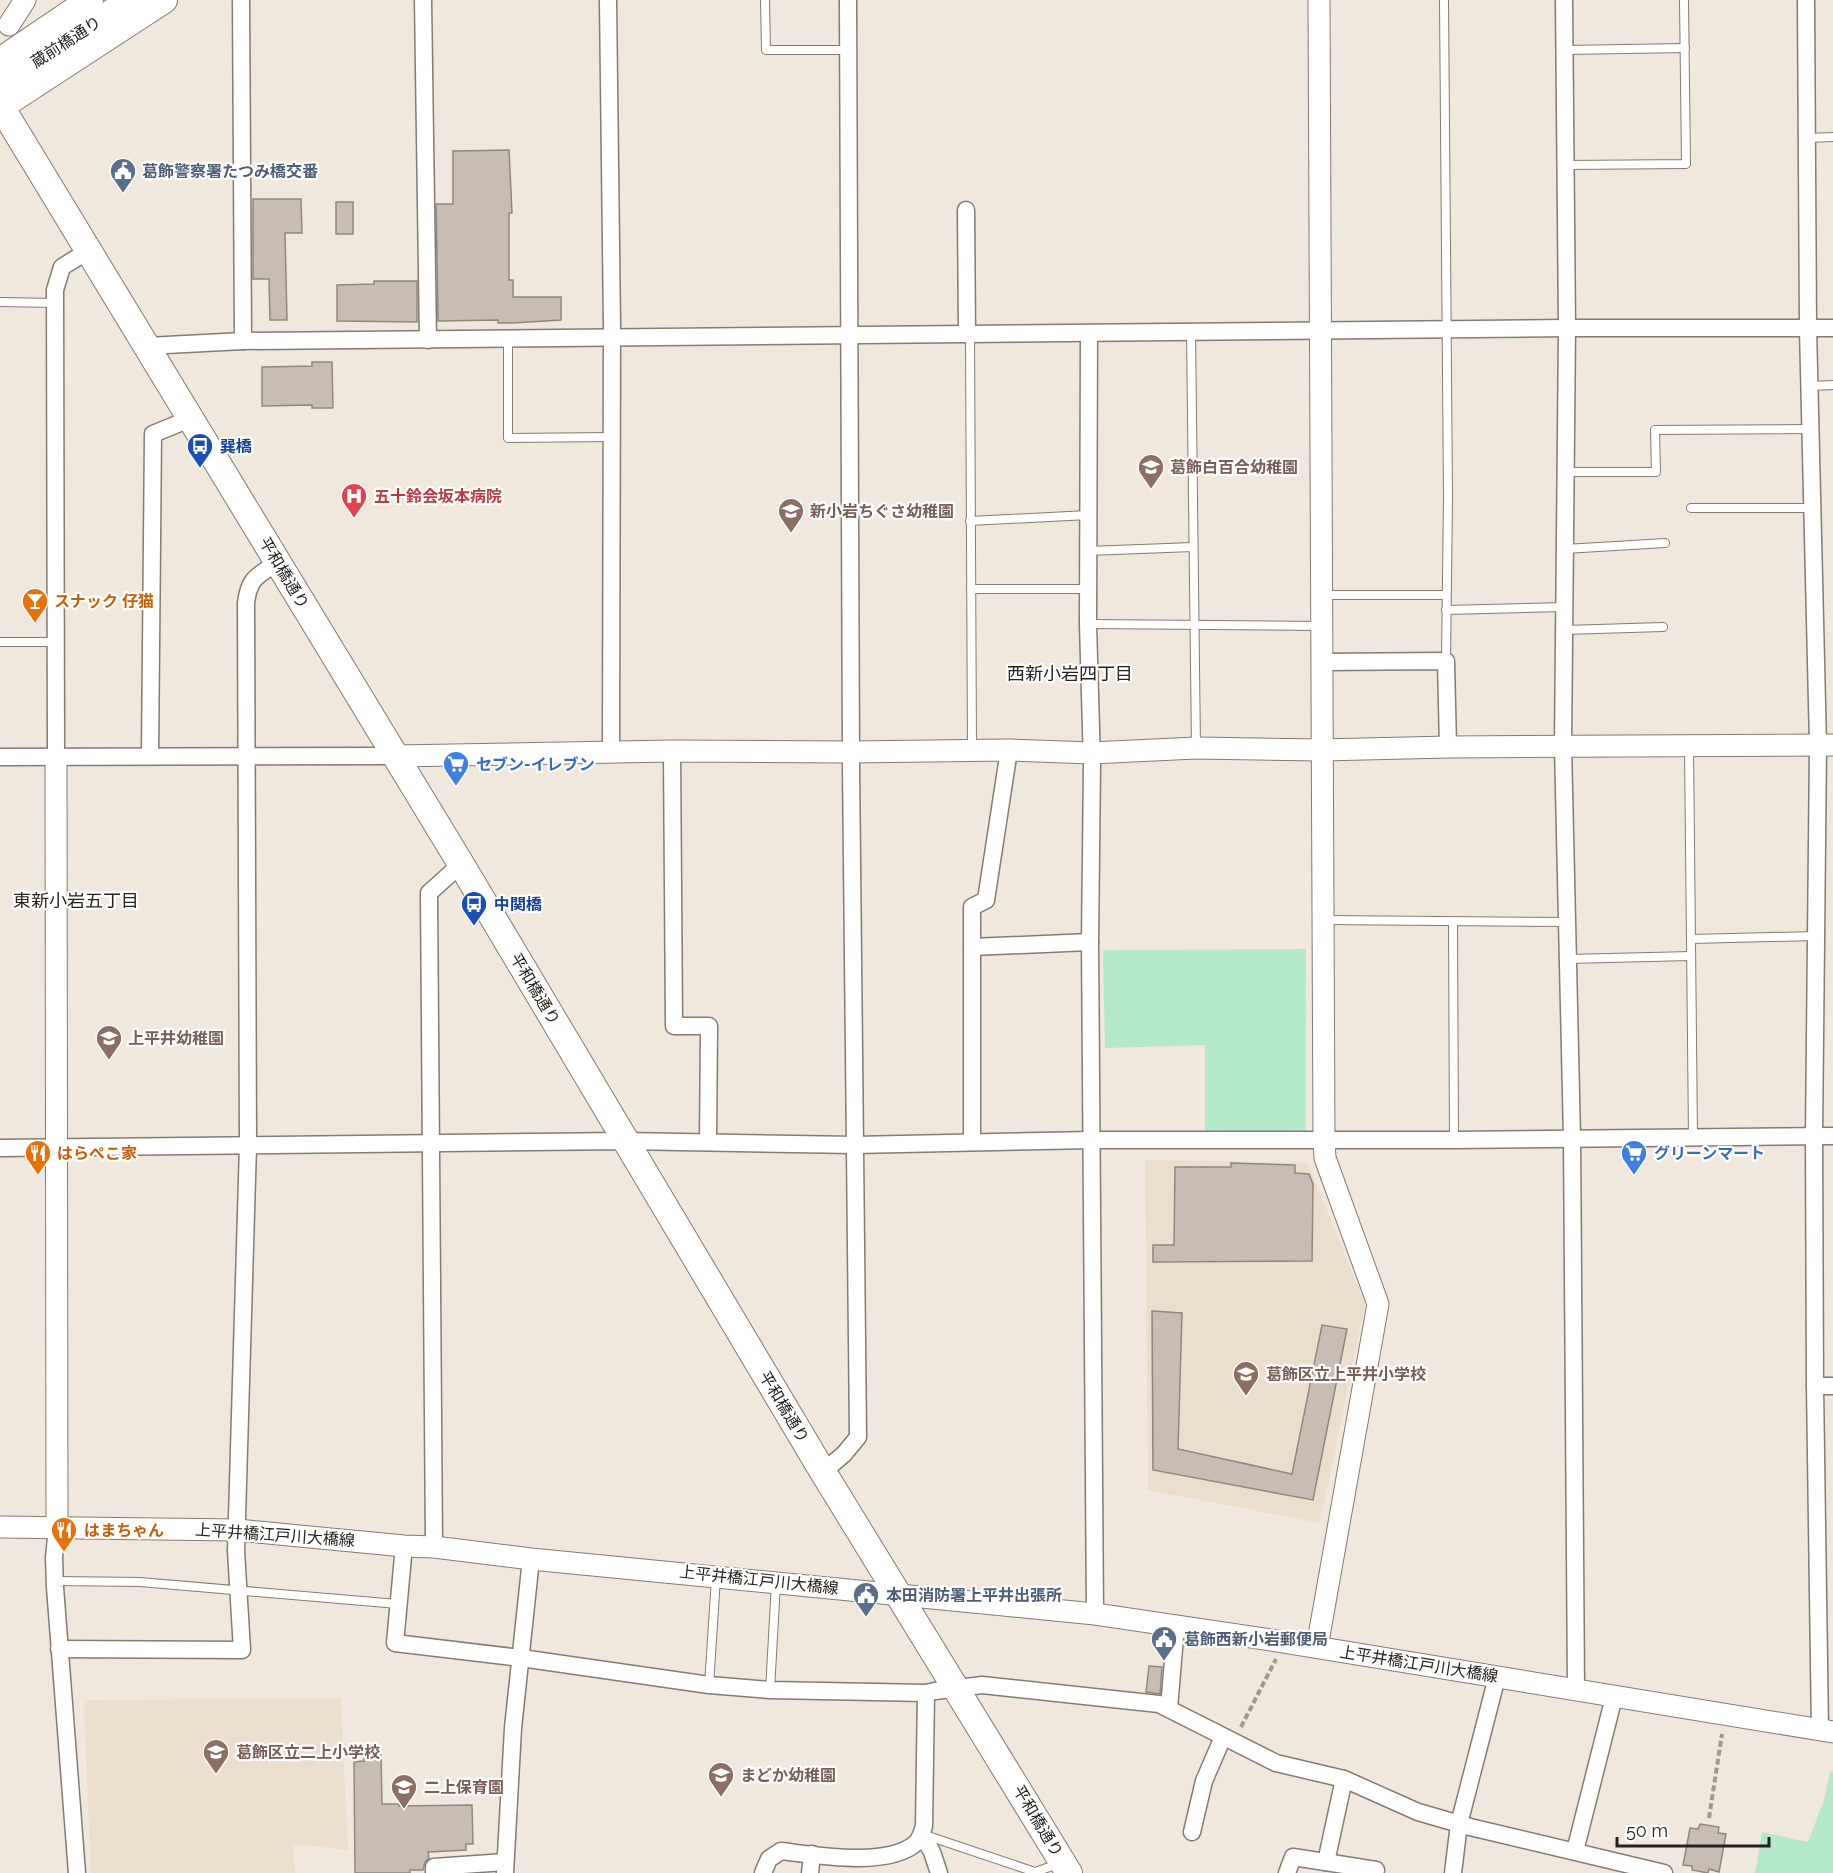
<svg xmlns="http://www.w3.org/2000/svg" width="1833" height="1873" font-family="Raleway,'Noto Sans JP',sans-serif">
	<rect width="100%" height="100%" fill="#f1e8dd"/>
	<g fill="#ecdecc">
		<polygon points="1145,1160 1308,1163 1365,1304 1320,1523 1148,1490"/>
		<polygon points="341,1698 348,1850 293,1844 295,1873 91,1873 84,1707 88,1700"/>
	</g>
	<g fill="#b4e9cb">
		<polygon points="1306,949 1306,1137 1205,1138 1205,1045 1105,1048 1103,950"/>
		<polygon points="1830,1771 1833,1772 1833,1873 1755,1873 1762,1832 1808,1842 1825,1797"/>
	</g>
	<g fill="#c7bdb2" stroke="#90877d" stroke-width="1.5">
		<polygon points="509,150 512,213 509,213 509,280 513,280 513,297 561,297 561,320 513,323 498,323 498,320 438,321 436,204 453,204 453,151"/>
		<polygon points="253,199 301,199 302,233 285,233 287,320 270,320 269,279 253,279"/>
		<rect x="336" y="202" width="17" height="32"/>
		<polygon points="374,281 417,281 417,322 337,321 337,285 374,284"/>
		<polygon points="312,362 332,362 333,408 312,408 312,405 262,406 262,367 312,366"/>
		<polygon points="1231,1163 1295,1165 1295,1173 1309,1174 1313,1184 1312,1261 1153,1262 1153,1245 1174,1245 1175,1167 1231,1167"/>
		<polygon points="1152,1311 1182,1313 1178,1449 1292,1474 1322,1325 1347,1329 1313,1500 1153,1470"/>
		<polygon points="1149,1666 1162,1667 1160,1694 1146,1692"/>
		<polygon points="364,1755 381,1755 382,1804 399,1804 399,1806 472,1805 473,1844 466,1844 466,1850 428,1852 429,1858 425,1862 423,1870 410,1870 410,1873 355,1873 354,1762 364,1761"/>
		<polygon points="1700,1824 1719,1827 1718,1833 1726,1834 1719,1872 1709,1869 1708,1873 1692,1870 1692,1866 1683,1865 1690,1828 1698,1829"/>
	</g>
	<g fill="none" stroke-linecap="round" stroke-linejoin="round">
		<g stroke="#847b71" stroke-width="10">
			<g id="service">
				<polyline points="765,0 766,50 849,50"/>
				<polyline points="1444,0 1448,497 1446,661"/>
				<polyline points="1565,50 1685,48"/>
				<polyline points="1807,138 1833,137"/>
				<polyline points="1566,165 1686,164 1684,0"/>
				<polyline points="0,302 54,303"/>
				<polyline points="1191,332 1196,748"/>
				<polyline points="970,334 972,750"/>
				<polyline points="508,340 508,438 611,437"/>
				<polyline points="1810,386 1833,385"/>
				<polyline points="1566,472 1656,472 1655,430 1811,429"/>
				<polyline points="1691,508 1813,508"/>
				<polyline points="970,521 1088,515"/>
				<polyline points="1565,549 1665,543"/>
				<polyline points="1088,551 1193,547"/>
				<polyline points="971,589 1088,589"/>
				<polyline points="1321,595 1446,595"/>
				<polyline points="1446,610 1564,607"/>
				<polyline points="1088,624 1320,626"/>
				<polyline points="1564,630 1663,627"/>
				<polyline points="0,642 56,642"/>
				<polyline points="1689,747 1693,1137"/>
				<polyline points="1324,920 1567,922"/>
				<polyline points="1453,922 1454,1140"/>
				<polyline points="1691,939 1816,936"/>
				<polyline points="1568,959 1691,956"/>
				<polyline points="55,1581 140,1582 398,1604"/>
				<polyline points="709,1685 716,1578"/>
				<polyline points="770,1690 776,1583"/>
				<polyline points="925,1835 1035,1872 1061,1863"/>
			</g>
		</g>
		<g stroke="#847b71" stroke-width="19">
			<g id="minor">
				<polyline points="241,0 243,341"/>
				<polyline points="423,0 428,340"/>
				<polyline points="608,0 612,327 611,751"/>
				<polyline points="1564,0 1567,328 1563,746 1572,1138 1576,1690"/>
				<polyline points="1806,0 1808,328 1818,745 1814,1136 1815,1386 1820,1730"/>
				<polyline points="966,210 967,334"/>
				<polyline points="1089,333 1088,624 1092,764 1090,942 1095,1614"/>
				<polyline points="147,346 243,341 1567,328 1833,328"/>
				<polyline points="1321,662 1446,661 1448,747"/>
				<polyline points="672,751 674,1026 709,1026 708,1142"/>
				<polyline points="150,755 153,434 192,418"/>
				<polyline points="56,756 55,290 62,267 88,251"/>
				<polyline points="0,757 395,756"/>
				<polyline points="972,947 1090,942"/>
				<polyline points="972,1142 972,907 986,900 1009,750"/>
				<polyline points="0,1148 625,1141 855,1145 1092,1140 1454,1140 1833,1136"/>
				<polyline points="1815,1386 1833,1386"/>
				<polyline points="823,1472 844,1454 858,1437 851,765 848,0"/>
				<polyline points="57,1527 54,1558 55,1587 77,1873"/>
				<polyline points="404,1546 395,1643 521,1658 709,1685 770,1690 926,1693 935,1691 982,1685 1159,1704 1276,1763 1344,1779 1418,1812 1470,1827 1664,1873"/>
				<polyline points="434,1547 429,893 461,864"/>
				<path d="M 59,1649 L 242,1650 L 236,1551 L 248,1145 L 246,603 C 249,578 257,576 278,562"/>
				<polyline points="1169,1708 1176,1625"/>
				<polyline points="1192,1832 1204,1781 1223,1737"/>
				<polyline points="922,1834 932,1852 939,1873"/>
				<polyline points="1575,1851 1614,1697"/>
				<polyline points="1326,1862 1344,1779"/>
				<polyline points="434,1873 434,1867 505,1862"/>
				<polyline points="505,1873 513,1728 531,1559"/>
				<path d="M 763,1873 L 769,1859 L 781,1851 C 815,1855 888,1868 916,1843 C 921,1838 922,1832 924,1826 L 926,1693"/>
				<polyline points="810,1873 812,1854"/>
				<polyline points="1287,1873 1293,1857 1376,1870"/>
				<polyline points="1453,1873 1459,1824 1497,1677"/>
			</g>
		</g>
		<g stroke="#847b71" stroke-width="23">
			<g id="tertiary">
				<polyline points="9,25 25,0"/>
				<polyline points="56,756 57,1527"/>
				<polyline points="395,756 672,751 851,752 1009,750 1091,753 1196,748 1322,750 1448,747 1833,745"/>
				<polyline points="0,1527 237,1530 404,1546 434,1547 531,1559 1095,1614 1284,1642 1833,1732"/>
				<polyline points="1317,1647 1378,1304 1325,1158 1324,1139 1319,0"/>
			</g>
		</g>
		<g stroke="#847b71" stroke-width="28">
			<g id="primary">
				<polyline points="0,61 90,0"/>
				<polyline points="0,84 131,0"/>
				<polyline points="0,105 461,864 823,1472 1069,1873"/>
				<polyline points="0,107 164,0"/>
			</g>
		</g>
		<g stroke="#9f9990" stroke-width="4" stroke-dasharray="6 3" stroke-linecap="butt">
			<polyline points="1241,1727 1276,1659"/>
			<polyline points="1709,1818 1722,1734"/>
		</g>
		<use href="#service" stroke="#fff" stroke-width="8"/>
		<use href="#minor" stroke="#fff" stroke-width="16"/>
		<use href="#tertiary" stroke="#fff" stroke-width="21"/>
		<use href="#primary" stroke="#fff" stroke-width="26"/>
	</g>
	<defs>
		<g id="civic-pin" transform="scale(1.35)"><path d="M0 17L-7.5 6A9.5 9.5 0 1 1 7.5 6Z" fill="#5c6f8a" stroke="#fff"/><path d="M-.6-6.5H3V-4.5H.6V-3L4-1V1h2V6H-6V1h2V-1L-.6-3ZM-1.2 2.5V6h2.4V2.5Z" fill="#fff"/></g>
		<g id="bus-pin" transform="scale(1.35)"><path d="M0 17L-7.5 6A9.5 9.5 0 1 1 7.5 6Z" fill="#1a4fb4" stroke="#fff"/><path d="M-5-6H5V4H4V6H2V4H-2V6H-4V4H-5ZM-3.5-4V0h7V-4ZM-3.5 1.2v1.5H-2V1.2ZM2 1.2v1.5H3.5V1.2Z" fill="#fff"/></g>
		<g id="school-pin" transform="scale(1.35)"><path d="M0 17L-7.5 6A9.5 9.5 0 1 1 7.5 6Z" fill="#8d6e63" stroke="#fff"/><path d="M0-5L7-2L0 1L-7-2ZM-4 1L0 2.5L4 1V4Q0 6-4 4Z" fill="#fff"/></g>
		<g id="hospital-pin" transform="scale(1.35)"><path d="M0 17L-7.5 6A9.5 9.5 0 1 1 7.5 6Z" fill="#e0444e" stroke="#fff"/><path d="M-5-5h3v3.5h4V-5h3V5h-3V1.5h-4V5h-3Z" fill="#fff"/></g>
		<g id="bar-pin" transform="scale(1.35)"><path d="M0 17L-7.5 6A9.5 9.5 0 1 1 7.5 6Z" fill="#e8710a" stroke="#fff"/><path d="M-6-5H6L.8 .8V4.5H3.5V6h-7V4.5H-.8V.8Z" fill="#fff"/></g>
		<g id="supermarket-pin" transform="scale(1.35)"><path d="M0 17L-7.5 6A9.5 9.5 0 1 1 7.5 6Z" fill="#3f7fe0" stroke="#fff"/><path d="M-6-5.5h2.5l.6 2H6L4.5 2H-2.5L-4.4-4H-6ZM-1.5 3.2a1.3 1.3 0 1 0 .1 0ZM3 3.2a1.3 1.3 0 1 0 .1 0Z" fill="#fff"/></g>
		<g id="restaurant-pin" transform="scale(1.35)"><path d="M0 17L-7.5 6A9.5 9.5 0 1 1 7.5 6Z" fill="#e8710a" stroke="#fff"/><path d="M-5-6h1v4h1v-4h1v4h1v-4h1v5L-1.5 .5V6h-2V.5L-5-1ZM5-6V6H3V1.5H1.5Q1.5-4 5-6Z" fill="#fff"/></g>
	</defs>
	<g fill-rule="evenodd">
		<use href="#civic-pin" x="123" y="171"/>
		<use href="#bus-pin" x="200" y="446"/>
		<use href="#school-pin" x="1151" y="467"/>
		<use href="#hospital-pin" x="354" y="496"/>
		<use href="#school-pin" x="791" y="511"/>
		<use href="#bar-pin" x="35" y="601"/>
		<use href="#supermarket-pin" x="456" y="764"/>
		<use href="#bus-pin" x="474" y="904"/>
		<use href="#school-pin" x="109" y="1038"/>
		<use href="#restaurant-pin" x="38" y="1153"/>
		<use href="#supermarket-pin" x="1634" y="1153"/>
		<use href="#school-pin" x="1246" y="1374"/>
		<use href="#restaurant-pin" x="64" y="1530"/>
		<use href="#civic-pin" x="866" y="1595"/>
		<use href="#civic-pin" x="1164" y="1639"/>
		<use href="#school-pin" x="216" y="1752"/>
		<use href="#school-pin" x="721" y="1775"/>
		<use href="#school-pin" x="404" y="1787"/>
	</g>
	<g text-anchor="middle" dominant-baseline="central" stroke-width="4.5" stroke-linejoin="round" paint-order="stroke">
		<g font-size="16" fill="#25221d" stroke="#fff">
			<text transform="translate(66 42) rotate(-33)">蔵前橋通り</text>
			<text transform="translate(284 573) rotate(59)">平和橋通り</text>
			<text transform="translate(535 989) rotate(59)">平和橋通り</text>
			<text transform="translate(784 1407) rotate(59)">平和橋通り</text>
			<text transform="translate(275 1535) rotate(4)">上平井橋江戸川大橋線</text>
			<text transform="translate(759 1580) rotate(6)">上平井橋江戸川大橋線</text>
			<text transform="translate(1419 1664) rotate(9)">上平井橋江戸川大橋線</text>
			<text transform="translate(1038 1821) rotate(59)">平和橋通り</text>
		</g>
		<g font-size="16" font-weight="bold" fill="#4e5e75" stroke="#fff" text-anchor="start">
			<text x="142" y="171">葛飾警察署たつみ橋交番</text>
			<text x="886" y="1595">本田消防署上平井出張所</text>
			<text x="1184" y="1639">葛飾西新小岩郵便局</text>
		</g>
		<g font-size="16" font-weight="bold" fill="#164399" stroke="#fff" text-anchor="start">
			<text x="220" y="446">巽橋</text>
			<text x="494" y="904">中関橋</text>
		</g>
		<g font-size="16" font-weight="bold" fill="#785e54" stroke="#fff" text-anchor="start">
			<text x="1170" y="467">葛飾白百合幼稚園</text>
			<text x="810" y="511">新小岩ちぐさ幼稚園</text>
			<text x="128" y="1038">上平井幼稚園</text>
			<text x="1266" y="1374">葛飾区立上平井小学校</text>
			<text x="236" y="1752">葛飾区立二上小学校</text>
			<text x="740" y="1775">まどか幼稚園</text>
			<text x="424" y="1787">二上保育園</text>
		</g>
		<g font-size="16" font-weight="bold" fill="#be3a42" stroke="#fff" text-anchor="start">
			<text x="374" y="496">五十鈴会坂本病院</text>
		</g>
		<g font-size="16" font-weight="bold" fill="#c56008" stroke="#fff" text-anchor="start">
			<text x="54" y="601">スナック 仔猫</text>
			<text x="57" y="1153">はらぺこ家</text>
			<text x="84" y="1530">はまちゃん</text>
		</g>
		<g font-size="16" font-weight="bold" fill="#366cbe" stroke="#fff" text-anchor="start">
			<text x="476" y="764">セブン-イレブン</text>
			<text x="1654" y="1153">グリーンマート</text>
		</g>
		<g font-size="18" fill="#25221d" stroke="#fff">
			<text x="1070" y="673">西新小岩四丁目</text>
			<text x="76" y="900">東新小岩五丁目</text>
		</g>
	</g>
	<path d="M1617 1837v9h152v-9" fill="none" stroke="#25221d" stroke-width="3"/>
	<text x="1626" y="1837" font-size="18" fill="#25221d" stroke="#ffffff" stroke-width="4.5" paint-order="stroke">50 m</text>
</svg>
